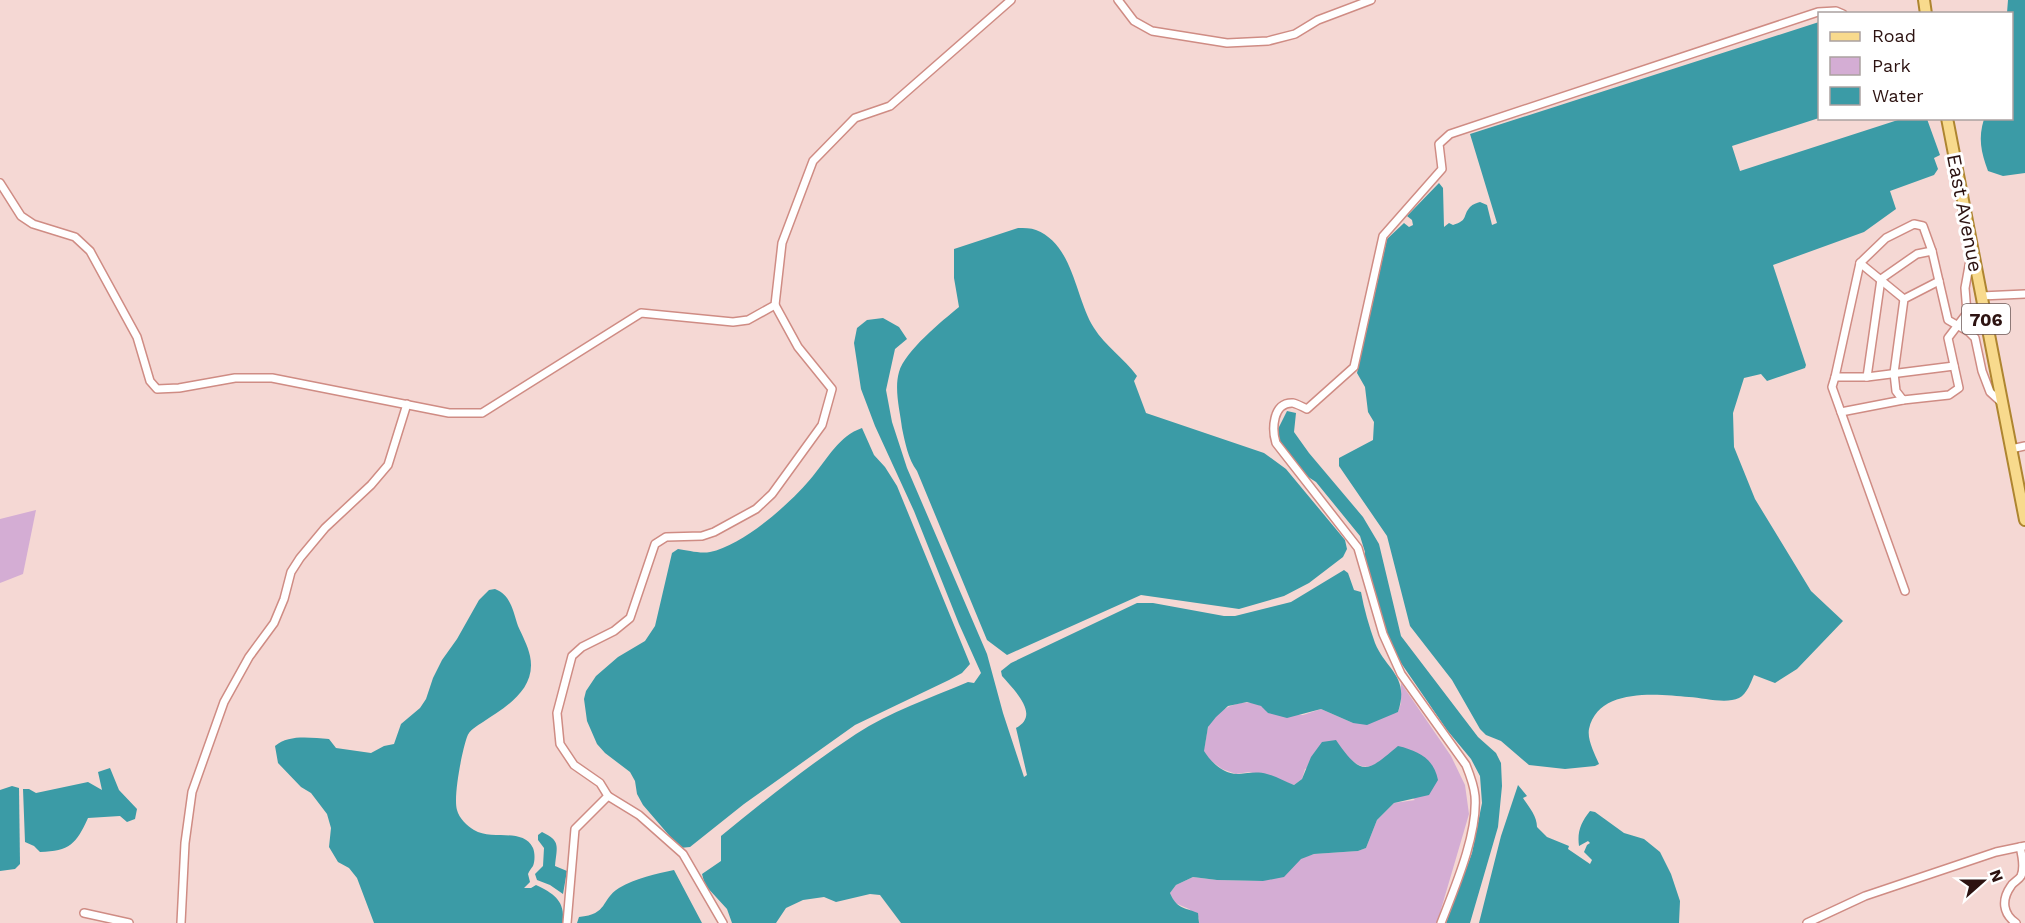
<svg xmlns="http://www.w3.org/2000/svg" width="2025" height="923" font-family="'Work Sans',sans-serif">
	<rect width="100%" height="100%" fill="#f5d8d4"/>
	<g fill="#d4add4">
		<polygon points="36,510 23,574 0,583 0,519"/>
		<path d="M 1401,683 L 1451,756 L 1465,785 L 1469,814 L 1437,923 L 1199,923 L 1199,918 L 1189,909 L 1175,903 L 1170,893 L 1176,885 L 1193,877 L 1217,880 L 1263,881 L 1301,858 L 1314,854 L 1358,851 L 1366,848 L 1377,820 L 1394,803 L 1415,800 L 1374,766 C 1360,769 1354,763 1345,754 L 1305,769 L 1302,779 L 1294,785 L 1249,772 L 1236,774 L 1222,769 L 1210,760 L 1203,751 C 1206,744 1206,735 1208,728 C 1214,709 1244,696 1261,706 C 1264,707 1266,710 1268,713 L 1303,715 L 1321,709 L 1353,723 L 1398,712 L 1401,703 Z"/>
	</g>
	<g fill="#3b9ba6">
		<path d="M 2008,0 L 2025,0 L 2025,173 L 2003,176 L 1988,171 C 1981,152 1978,138 1984,119 L 2012,118 L 2012,14 L 2007,13 Z"/>
		<path d="M 1819,22 L 1819,118 L 1732,146 L 1740,171 L 1901,119 L 1927,119 L 1940,155 L 1934,158 L 1938,169 L 1934,175 L 1890,191 L 1896,209 L 1864,232 L 1773,265 L 1806,365 L 1805,368 L 1767,381 L 1761,374 L 1744,378 L 1733,413 L 1734,447 L 1755,499 L 1811,591 L 1843,621 L 1797,669 L 1775,683 L 1754,675 C 1751,682 1747,694 1739,698 C 1726,704 1704,698 1689,697 C 1658,694 1598,687 1589,729 C 1587,740 1595,754 1599,764 L 1595,766 L 1565,769 L 1529,765 L 1501,741 L 1486,735 L 1480,729 L 1452,680 L 1410,626 L 1387,536 L 1339,466 L 1339,458 L 1373,440 L 1374,422 L 1368,412 L 1365,387 L 1357,373 L 1387,239 L 1404,223 L 1409,227 L 1413,225 L 1412,220 L 1407,216 L 1439,183 L 1443,188 L 1444,227 L 1449,223 L 1453,225 C 1469,220 1462,216 1470,207 C 1473,204 1477,203 1480,202 L 1487,205 L 1492,225 L 1497,223 L 1470,134 Z"/>
		<path d="M 1018,228 C 1024,228 1031,228 1036,230 C 1074,245 1075,298 1094,328 C 1105,346 1124,358 1137,376 L 1134,381 L 1146,413 L 1264,453 L 1286,469 L 1345,540 L 1347,549 L 1343,557 L 1309,583 L 1284,596 L 1239,609 L 1141,595 L 1007,655 L 987,640 L 917,471 C 908,459 905,442 902,428 C 900,411 894,389 899,372 C 905,351 942,321 959,307 L 954,278 L 954,249 Z"/>
		<path d="M 883,318 L 899,327 L 907,339 L 895,349 L 886,390 L 892,422 L 907,468 L 987,654 L 1003,713 L 1024,777 L 1027,775 L 1016,728 C 1041,715 1014,690 1002,676 L 1001,671 L 1011,663 L 1137,603 L 1153,603 L 1224,616 L 1235,616 L 1291,602 L 1344,570 L 1348,573 L 1354,590 L 1361,592 C 1364,609 1369,626 1375,643 C 1386,670 1410,676 1398,712 L 1367,725 L 1353,723 L 1321,709 L 1287,718 L 1268,713 L 1261,706 L 1247,702 L 1228,706 L 1216,717 L 1208,727 L 1204,751 C 1211,762 1224,775 1239,774 C 1248,773 1258,771 1267,774 C 1276,776 1285,782 1294,785 L 1302,779 L 1311,757 L 1322,742 L 1336,740 C 1362,778 1367,772 1398,746 C 1419,751 1434,759 1438,780 L 1429,795 L 1394,803 L 1377,820 L 1366,848 L 1358,851 L 1314,854 L 1301,859 L 1284,877 L 1263,881 L 1217,880 L 1193,877 L 1176,885 L 1170,893 C 1177,909 1183,907 1198,913 L 1199,923 L 901,923 L 880,895 L 870,894 L 836,902 L 824,897 L 803,900 L 786,908 L 776,923 L 732,923 L 727,909 L 705,885 L 702,874 L 721,861 L 721,836 C 765,800 809,765 856,734 C 890,712 930,698 968,682 L 974,683 L 981,673 L 959,624 L 914,511 L 875,426 L 861,389 L 854,343 L 857,328 L 867,320 Z"/>
		<polygon points="1287,411 1296,413 1294,432 1309,453 1363,517 1379,544 1401,636 1478,737 1496,753 1501,763 1502,786 1498,827 1470,923 1446,923 1472,853 1482,803 1480,776 1471,759 1447,730 1388,644 1363,561 1365,552 1360,536 1316,482 1302,473 1274,437"/>
		<path d="M 862,428 L 874,455 L 885,467 L 897,486 L 970,664 L 962,673 L 949,680 L 855,725 L 744,804 L 690,847 L 680,848 L 643,805 L 637,794 L 635,781 L 630,772 L 605,753 L 597,744 L 587,721 L 584,699 L 586,691 L 596,676 L 618,657 L 645,641 L 655,626 L 672,553 L 678,549 C 687,550 700,554 710,552 C 744,545 792,502 813,476 C 828,458 839,436 862,428 Z"/>
		<path d="M 495,589 C 511,595 513,611 518,626 C 522,635 528,646 530,656 C 537,689 506,707 483,722 C 477,726 469,730 467,737 C 462,751 453,797 457,810 C 459,818 467,826 474,830 C 492,841 523,827 533,848 C 535,853 535,861 533,866 C 531,869 529,871 528,874 L 530,882 L 524,888 L 531,888 L 536,885 C 555,894 565,901 563,923 L 374,923 L 357,878 L 349,868 L 338,862 L 329,847 L 331,828 L 327,814 L 311,793 L 301,787 L 278,763 L 275,746 C 289,734 311,738 329,739 L 336,748 L 371,753 L 384,746 L 394,744 L 401,724 L 420,708 L 426,699 L 433,678 L 442,660 L 457,639 L 479,600 L 489,590 Z"/>
		<path d="M 110,768 L 119,790 L 137,809 L 135,819 L 127,822 L 120,816 L 88,818 C 76,844 70,851 40,852 L 34,846 L 25,842 L 23,789 L 29,789 L 36,793 L 88,782 L 102,790 L 98,772 Z"/>
		<path d="M 1518,785 L 1527,796 L 1523,798 C 1529,807 1537,816 1537,827 L 1547,837 L 1569,846 L 1568,849 L 1590,864 L 1592,860 L 1584,852 L 1587,845 L 1590,843 L 1588,841 L 1579,846 C 1577,832 1581,822 1590,811 L 1595,812 L 1624,833 L 1644,839 L 1660,852 L 1671,874 L 1680,901 L 1679,923 L 1479,923 L 1501,836 Z"/>
		<polygon points="12,786 19,788 20,864 15,869 0,871 0,790"/>
		<path d="M 542,832 C 561,841 557,846 555,866 L 567,871 L 563,894 L 550,885 L 537,880 L 535,874 L 543,866 L 544,848 L 538,840 L 538,835 Z"/>
		<path d="M 674,870 L 702,923 L 577,923 L 579,917 C 609,914 600,900 619,888 C 636,878 656,874 674,870 Z"/>
	</g>
	<g fill="none" stroke-linecap="round" stroke-linejoin="round">
		<g stroke="#cf8c84" stroke-width="10">
			<g id="minor">
				<polyline points="1118,0 1134,21 1152,31 1227,43 1268,41 1295,34 1318,20 1371,0"/>
				<polyline points="0,183 21,216 33,224 75,237 90,251 137,337 150,381 157,389 179,388 235,378 272,378 449,413 482,413 641,313 733,322 748,320 775,305 782,243 813,161 855,118 890,106 1011,0"/>
				<polyline points="1860,263 1904,299"/>
				<polyline points="1939,281 1904,299 1894,373 1896,391 1903,400 1949,395 1959,388 1948,338 1967,313 1965,288 1971,255"/>
				<polyline points="1981,296 2025,294"/>
				<polyline points="1954,366 1867,377 1881,279 1917,254 1932,251 1948,320 1969,332 1975,338 1982,371 1990,392 2002,403"/>
				<polyline points="1835,377 1832,387 1905,591"/>
				<polyline points="1867,377 1835,377 1860,263 1886,238 1914,224 1923,226 1932,251"/>
				<polyline points="1841,412 1903,400"/>
				<polyline points="2011,449 2025,446"/>
				<polyline points="608,796 639,815 683,854 723,923"/>
				<polyline points="84,913 129,923"/>
				<polyline points="181,923 185,843 192,792 224,702 249,657 274,623 284,599 291,572 300,558 325,528 371,485 388,465 407,404"/>
				<polyline points="567,923 575,829 608,796 600,783 574,765 560,744 557,713 572,656 582,647 614,631 630,618 655,544 666,537 702,536 714,532 756,509 772,494 822,425 832,389 798,347 775,305"/>
				<path d="M 1441,923 C 1455,887 1478,834 1475,796 C 1474,785 1470,775 1466,765 L 1401,674 L 1383,634 L 1358,548 L 1276,443 C 1272,430 1272,402 1293,403 C 1297,404 1303,407 1307,409 L 1354,367 L 1383,236 L 1442,169 L 1439,144 L 1450,134 L 1818,12 L 1836,11 L 1843,14"/>
				<polyline points="1807,923 1865,896 1996,852 2025,846"/>
				<path d="M 2016,923 C 2003,914 2001,900 2011,886 C 2013,882 2019,880 2021,876 C 2025,867 2022,855 2020,847"/>
			</g>
		</g>
		<g stroke="#ae8530" stroke-width="14">
			<g id="primary">
				<polyline points="1924,0 1926,14"/>
				<polyline points="1947,118 2025,520"/>
			</g>
		</g>
		<use href="#minor" stroke="#fff" stroke-width="7"/>
		<use href="#primary" stroke="#f8da8d" stroke-width="10"/>
	</g>
	<g text-anchor="middle" dominant-baseline="central" stroke-width="6" stroke-linejoin="round" paint-order="stroke">
		<rect fill="#fff" stroke="#6c5a58" stroke-width="1.5" x="1962" y="304" width="48" height="30" rx="4.5"/>
		<g font-size="18" font-weight="bold" fill="#2d1311">
			<text x="1986" y="319">706</text>
		</g>
		<g font-size="20" fill="#2d1311" stroke="#fff">
			<text transform="translate(1965 213) rotate(79)">East Avenue</text>
		</g>
	</g>
	<rect x="1818" y="12" width="195" height="108" fill="#ffffff" stroke="#aba1a0" stroke-width="1.5"/>
	<rect x="1830" y="32" width="30" height="9" fill="#f8da8d" stroke="#aba1a0" stroke-width="1.5"/>
	<text x="1872" y="42" font-size="18" fill="#2d1311">Road</text>
	<rect x="1830" y="57" width="30" height="18" fill="#d4add4" stroke="#aba1a0" stroke-width="1.5"/>
	<text x="1872" y="72" font-size="18" fill="#2d1311">Park</text>
	<rect x="1830" y="87" width="30" height="18" fill="#3b9ba6" stroke="#aba1a0" stroke-width="1.5"/>
	<text x="1872" y="102" font-size="18" fill="#2d1311">Water</text>
	<g transform="translate(1983 881) rotate(69)" stroke="#ffffff" stroke-width="4.5" paint-order="stroke">
	<path d="M0-4.5L10 22L0 15L-10 22Z" fill="#2d1311"/>
	<text y="-9" font-size="16" font-weight="bold" text-anchor="middle" fill="#2d1311">N</text>
	</g>
</svg>
